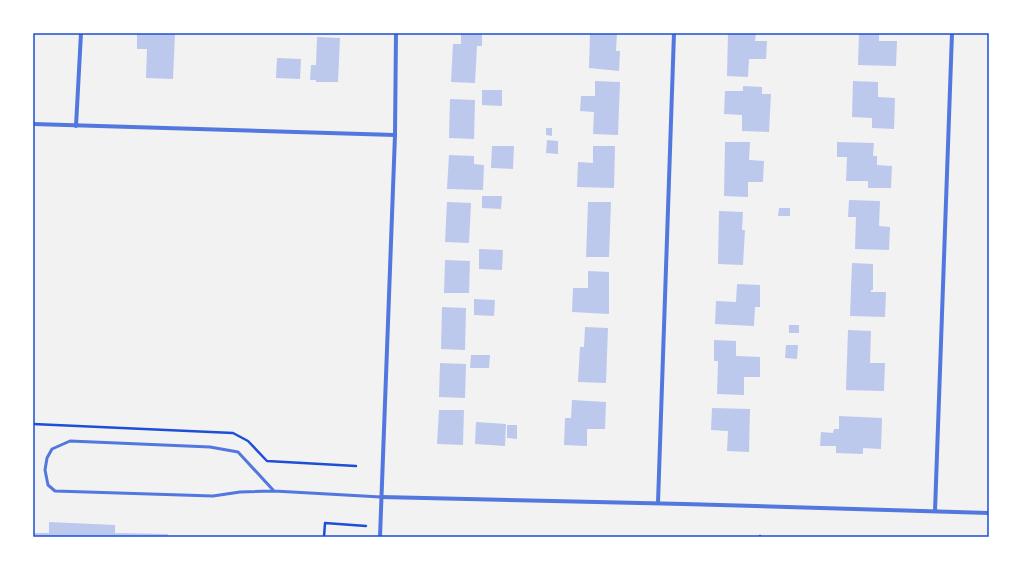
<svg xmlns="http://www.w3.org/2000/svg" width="1022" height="570" font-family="Karla,sans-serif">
	<rect width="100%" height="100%" fill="#f2f2f2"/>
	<g fill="#bdc9ec">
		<polygon points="137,33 175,33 173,79 146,78 147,49 137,49"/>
		<polygon points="461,33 482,33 482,46 477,46 475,83 451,82 453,44 461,44"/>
		<polygon points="590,33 617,33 616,51 620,51 619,71 589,68"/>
		<polygon points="728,33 756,33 755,41 767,41 766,59 749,59 748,77 727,76"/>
		<polygon points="859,33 881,33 881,35 879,35 879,41 897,41 896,66 858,65"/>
		<polygon points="317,37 340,38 338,82 316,82 316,80 310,80 311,65 316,65"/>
		<polygon points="277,58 301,59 300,79 276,78"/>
		<polygon points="595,81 620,82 618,135 593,134 594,112 580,111 581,96 595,96"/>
		<polygon points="853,81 878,82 878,97 895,98 894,129 872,128 872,118 852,117"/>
		<polygon points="743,86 762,87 762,94 771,94 769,132 742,131 742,115 724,114 725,91 743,91"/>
		<polygon points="482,90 502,90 502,106 482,105"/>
		<polygon points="450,99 475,100 474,139 449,138"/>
		<polygon points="546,128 552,128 552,136 546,135"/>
		<polygon points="547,140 558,141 558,154 546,153"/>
		<polygon points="725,142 750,142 749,160 764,161 763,182 748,182 748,197 724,196"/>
		<polygon points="837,142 874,143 873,156 877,156 877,165 892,166 891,188 868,188 868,181 846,181 847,157 837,157"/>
		<polygon points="492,146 514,146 513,169 491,168"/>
		<polygon points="593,146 615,146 614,188 577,187 578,162 593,163"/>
		<polygon points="449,155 474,156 474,164 484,165 483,190 447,189"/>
		<polygon points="482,196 502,196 501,209 482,208"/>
		<polygon points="849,200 880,201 879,226 890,227 889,250 855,249 856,217 848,217"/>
		<polygon points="447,202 471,203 469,243 445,242"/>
		<polygon points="588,202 611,202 609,257 586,257"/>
		<polygon points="779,208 790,208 790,216 778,216"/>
		<polygon points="719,211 743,212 742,230 745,230 743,265 718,264"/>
		<polygon points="479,249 503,250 502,270 479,269"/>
		<polygon points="445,260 470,261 469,293 444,293"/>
		<polygon points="852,263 873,264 873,290 871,290 871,292 886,292 885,317 850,316"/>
		<polygon points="588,271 609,272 609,314 572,312 573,288 588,288"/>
		<polygon points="737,284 760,285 760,307 755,307 754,326 715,324 716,301 736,302"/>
		<polygon points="474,299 495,300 494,316 474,315"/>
		<polygon points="442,307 466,308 465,350 441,349"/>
		<rect x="789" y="325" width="10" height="8"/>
		<polygon points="585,327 608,328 606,383 578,382 580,347 584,347"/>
		<polygon points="848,330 871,331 870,363 885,363 884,391 846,390"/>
		<polygon points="714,340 736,341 736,356 760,357 760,377 744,377 744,395 717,394 718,361 714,361"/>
		<polygon points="786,345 798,345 797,359 785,358"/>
		<polygon points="471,355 490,355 489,368 470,368"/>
		<polygon points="440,363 466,364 465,398 439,397"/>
		<polygon points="572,400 606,402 605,429 587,429 587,446 564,445 565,418 571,418"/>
		<polygon points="712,408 750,409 749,452 727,451 728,431 711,430"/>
		<polygon points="439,410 464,410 463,445 437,444"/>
		<polygon points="839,416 882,418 881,449 863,448 863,454 836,453 836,446 820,446 821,432 833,433 834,429 839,429"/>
		<polygon points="476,422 506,424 505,446 475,444"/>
		<polygon points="507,425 517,425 517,439 507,438"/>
		<polygon points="49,522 115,525 115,533 168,534 168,537 33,537 33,533 49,533"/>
	</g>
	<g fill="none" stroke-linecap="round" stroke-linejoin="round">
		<g stroke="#1d4ed8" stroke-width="2.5">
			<polyline points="33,424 233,433 248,441 267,461 356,466"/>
			<polyline points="324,537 325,523 366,526"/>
			<polyline points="760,537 760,536"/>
		</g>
		<polyline stroke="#5277de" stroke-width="3" points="274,491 238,452 210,447 70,441 52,449 47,458 45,470 48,485 55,491 213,496 240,492 274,491 381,497"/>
		<g stroke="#5277de" stroke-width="4">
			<polyline points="33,124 395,135"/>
			<polyline points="76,126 81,33"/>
			<polyline points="381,497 684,504 989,513"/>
			<polyline points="658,503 674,33"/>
			<polyline points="935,511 952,33"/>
			<polyline points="380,537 395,135 396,33"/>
		</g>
	</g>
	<rect width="1022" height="570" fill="none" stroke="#ffffff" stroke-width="68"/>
	<rect x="34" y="34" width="954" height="502" fill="none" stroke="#1d4ed8" stroke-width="1.5"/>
</svg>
